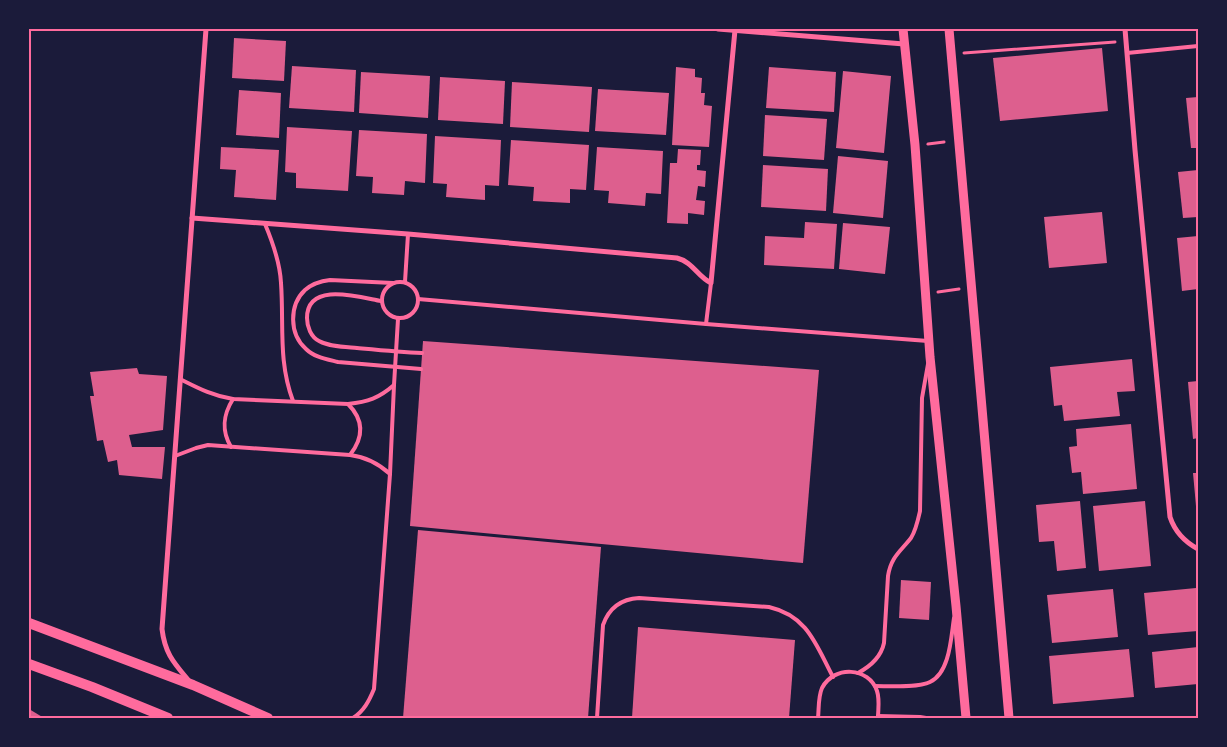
<svg xmlns="http://www.w3.org/2000/svg" width="1227" height="747" font-family="Karla,sans-serif">
	<rect width="100%" height="100%" fill="#1b1b3a"/>
	<g fill="#dd5f8e">
		<polygon points="234,38 286,41 284,81 232,78"/>
		<polygon points="1102,48 1108,111 1000,121 993,58"/>
		<polygon points="292,66 356,70 354,112 289,108"/>
		<polygon points="676,67 695,69 695,77 702,78 701,93 705,93 704,105 712,106 709,147 672,145"/>
		<polygon points="769,67 836,72 834,112 766,108"/>
		<polygon points="843,71 891,76 884,153 836,148"/>
		<polygon points="361,72 430,76 428,118 359,113"/>
		<polygon points="440,77 505,81 503,124 438,120"/>
		<polygon points="512,82 592,87 589,132 510,127"/>
		<polygon points="598,89 669,93 666,135 595,131"/>
		<polygon points="239,90 281,93 279,138 236,135"/>
		<polygon points="1198,97 1198,148 1191,148 1186,98"/>
		<polygon points="765,115 827,119 824,160 763,156"/>
		<polygon points="287,127 352,131 348,191 296,188 296,173 285,172"/>
		<polygon points="359,130 427,134 425,183 405,181 404,195 372,193 373,177 356,176"/>
		<polygon points="435,136 501,140 499,186 485,185 485,200 446,197 447,184 433,183"/>
		<polygon points="511,140 589,145 586,190 570,189 570,203 533,201 534,187 508,185"/>
		<polygon points="221,147 279,150 276,200 234,197 236,170 220,169"/>
		<polygon points="597,147 663,151 661,194 646,193 645,206 608,203 609,191 594,190"/>
		<polygon points="678,149 701,150 700,165 697,165 697,170 706,171 705,187 698,186 696,200 705,201 704,215 688,213 688,224 667,223 670,163 677,163"/>
		<polygon points="838,156 888,161 883,218 833,213"/>
		<polygon points="763,165 828,169 826,211 761,207"/>
		<polygon points="1198,170 1198,217 1183,218 1178,172"/>
		<polygon points="1102,212 1107,263 1049,268 1044,217"/>
		<polygon points="805,222 837,224 834,269 764,265 765,236 804,238"/>
		<polygon points="843,223 890,227 885,274 839,269"/>
		<polygon points="1198,236 1198,289 1182,291 1177,238"/>
		<polygon points="423,341 819,370 803,563 410,526"/>
		<polygon points="1132,359 1135,391 1117,392 1120,416 1064,421 1062,405 1054,406 1050,367"/>
		<polygon points="137,368 139,374 167,376 163,430 129,435 132,447 165,447 162,479 119,475 117,460 108,462 103,440 97,441 90,396 94,396 90,372"/>
		<polygon points="1198,381 1198,438 1193,439 1188,382"/>
		<polygon points="1131,424 1137,489 1083,494 1081,472 1072,473 1069,447 1077,446 1076,429"/>
		<polygon points="1193,473 1198,473 1198,517 1197,517"/>
		<polygon points="1080,501 1086,568 1057,571 1054,541 1039,542 1036,505"/>
		<polygon points="1145,501 1151,566 1099,571 1093,506"/>
		<polygon points="418,530 601,547 588,718 403,718"/>
		<polygon points="901,580 931,582 929,620 899,618"/>
		<polygon points="1196,588 1198,614 1198,631 1148,635 1144,593"/>
		<polygon points="1113,589 1118,637 1052,643 1047,595"/>
		<polygon points="638,627 795,640 789,718 632,718"/>
		<polygon points="1198,647 1198,684 1155,688 1152,652"/>
		<polygon points="1129,649 1134,697 1053,704 1049,656"/>
		<polygon points="29,709 44,718 29,718"/>
	</g>
	<g fill="none" stroke-linecap="round" stroke-linejoin="round">
		<g stroke="#ff6b9d" stroke-width="3">
			<polyline points="964,53 1115,42"/>
			<polyline points="928,144 944,142"/>
			<polyline points="938,292 959,289"/>
		</g>
		<g stroke="#ff6b9d" stroke-width="4">
			<polyline points="1127,53 1198,46"/>
			<path d="M 265,224 C 273,243 280,262 281,283 C 284,325 278,361 293,401"/>
			<circle cx="400" cy="300" r="18"/>
			<polyline points="405,282 408,234"/>
			<path d="M 393,283 L 330,280 C 321,281 313,283 305,290 C 289,305 289,334 306,349 C 314,357 326,359 338,362 L 421,369"/>
			<polyline points="418,299 706,324 928,341"/>
			<path d="M 381,301 C 359,297 307,281 307,318 C 307,327 311,337 319,341 C 330,347 345,347 357,348 C 379,350 400,352 422,353"/>
			<polyline points="706,324 711,283"/>
			<path d="M 180,379 C 198,388 213,396 233,399 L 348,404 C 368,402 379,398 394,385"/>
			<path d="M 348,404 C 364,420 364,437 350,455"/>
			<path d="M 231,447 C 221,430 223,415 233,399"/>
			<path d="M 175,456 L 196,448 L 208,445 L 350,455 C 366,457 378,463 390,474"/>
			<path d="M 858,673 C 871,666 881,657 884,643 L 888,576 C 891,557 900,552 911,538 C 916,530 918,520 920,511 L 922,398 L 928,364"/>
			<path d="M 875,686 C 889,686 918,688 930,682 C 950,673 951,637 954,618"/>
			<polyline points="878,716 920,717 926,718"/>
			<path d="M 353,718 C 364,711 369,701 374,689 L 390,474 L 394,385 L 398,319"/>
			<path d="M 597,718 L 603,625 C 609,608 621,599 639,598 L 769,607 C 808,616 816,645 833,677"/>
			<path d="M 818,718 C 819,709 818,697 822,688 C 834,665 869,667 877,691 C 880,700 878,709 878,718"/>
		</g>
		<g stroke="#ff6b9d" stroke-width="5">
			<polyline points="718,29 904,44"/>
			<path d="M 1125,29 L 1135,150 L 1170,517 C 1175,532 1185,542 1198,549"/>
			<path d="M 192,218 L 408,234 L 677,258 C 693,262 697,276 711,283 L 735,30"/>
			<path d="M 189,681 C 174,663 165,654 162,629 L 206,29"/>
		</g>
		<g stroke="#ff6b9d" stroke-width="9">
			<polyline points="903,29 915,145 930,357 956,606 966,718"/>
			<polyline points="949,29 1009,718"/>
		</g>
		<g stroke="#ff6b9d" stroke-width="10">
			<polyline points="29,623 193,685 268,718"/>
			<polyline points="29,664 92,687 168,718"/>
		</g>
	</g>
	<rect width="1227" height="747" fill="none" stroke="#1b1b3a" stroke-width="60"/>
	<rect x="30" y="30" width="1167" height="687" fill="none" stroke="#ff6b9d" stroke-width="2"/>
</svg>
